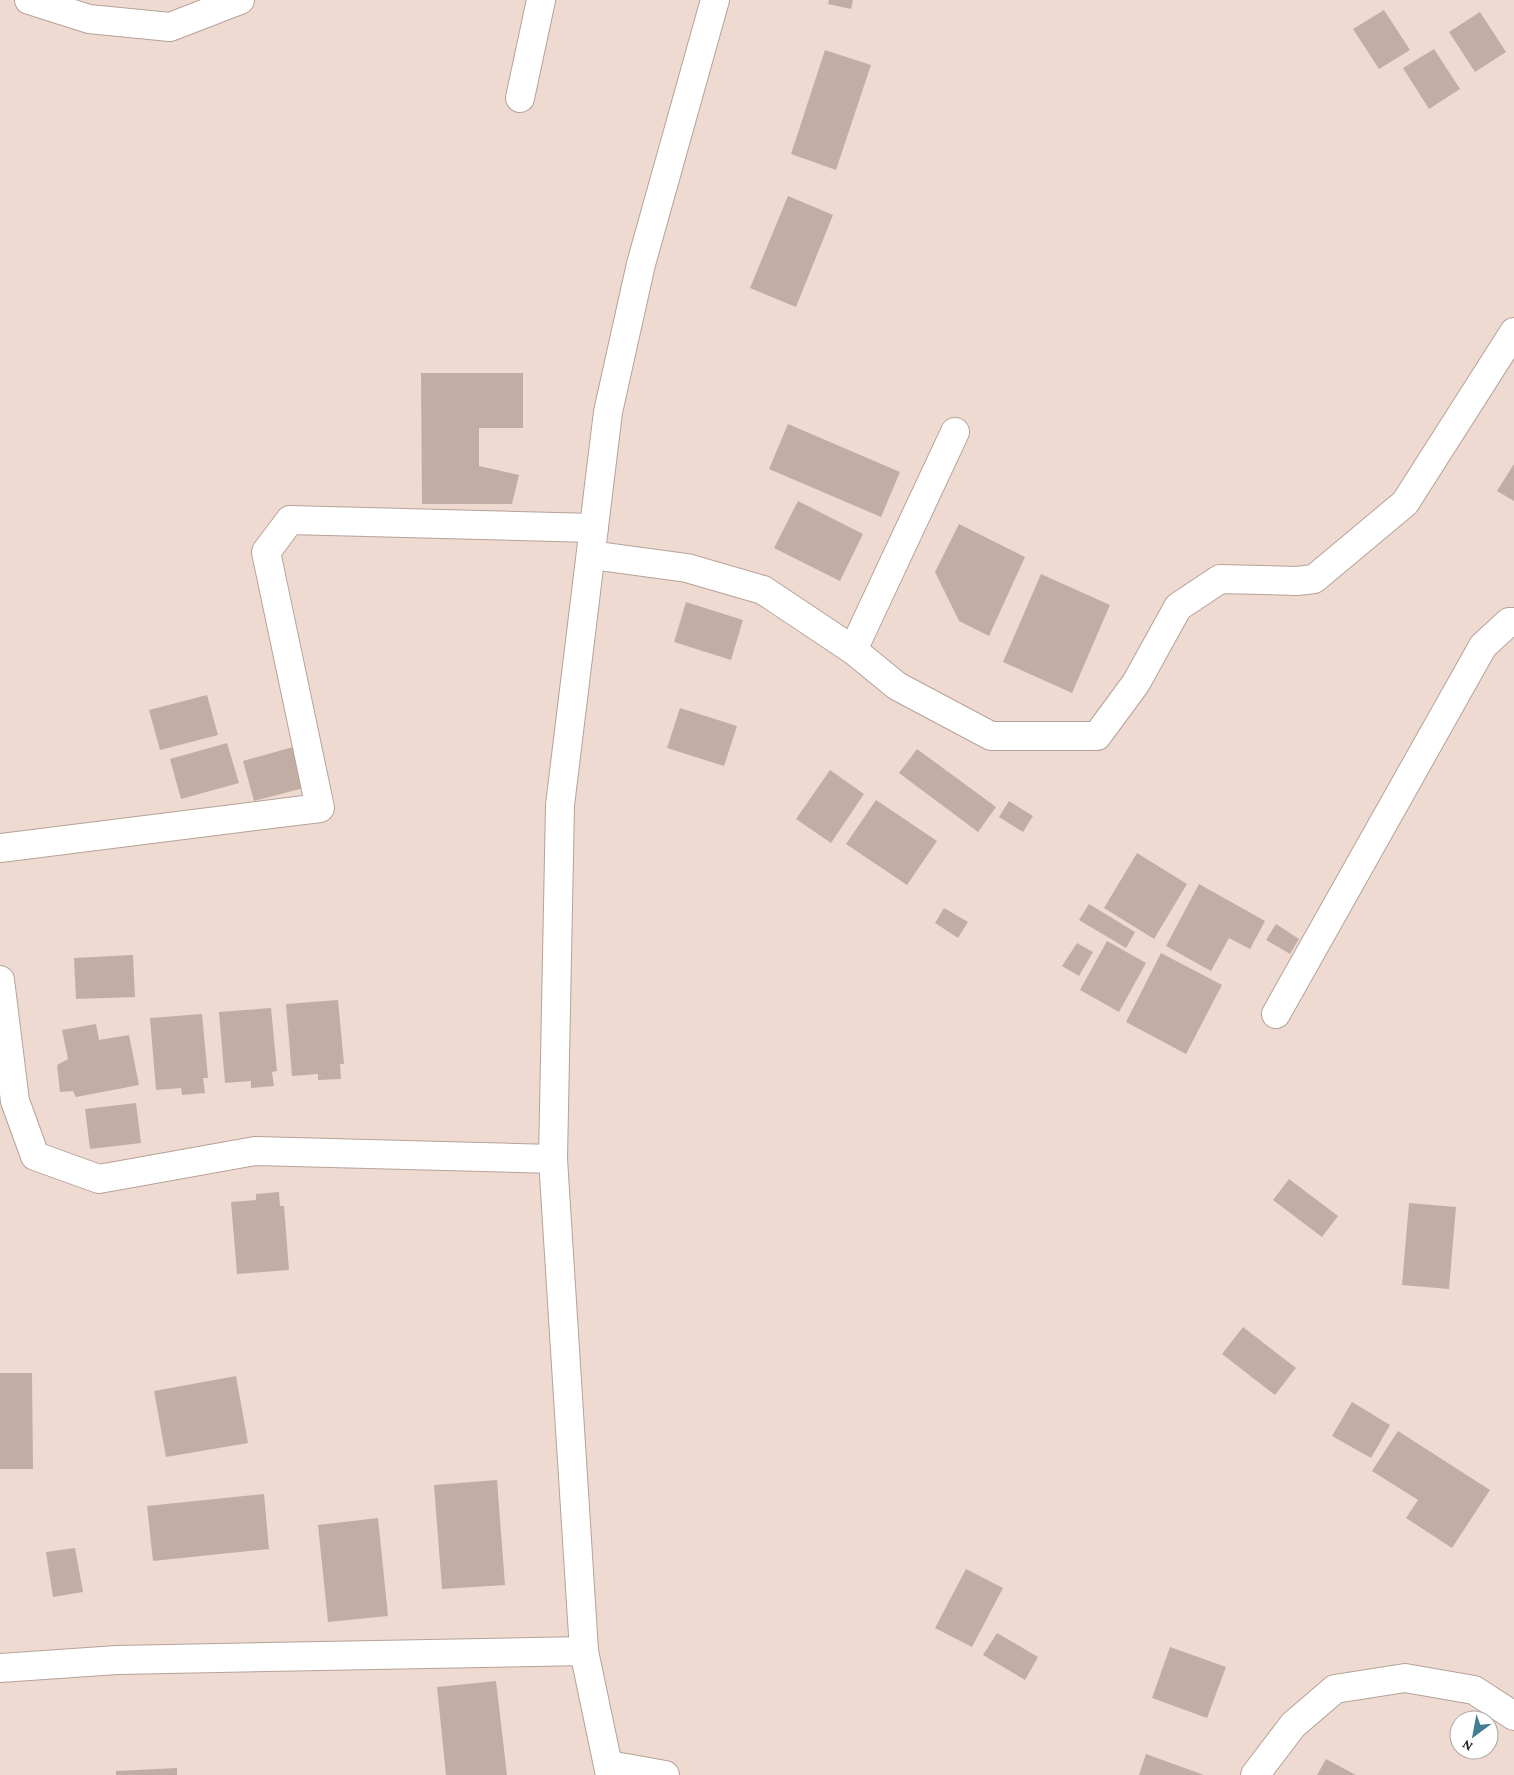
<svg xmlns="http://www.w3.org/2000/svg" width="1514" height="1775" font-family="'Crimson Pro',serif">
	<rect width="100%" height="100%" fill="#efdad1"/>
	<g fill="#c2ada4">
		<polygon points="829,0 853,0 851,9 828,4"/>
		<polygon points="1384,10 1410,50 1379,69 1353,29"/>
		<polygon points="1480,12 1506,52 1475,72 1449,32"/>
		<polygon points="1434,49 1460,89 1429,109 1403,68"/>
		<polygon points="825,50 871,65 836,170 791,154"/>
		<polygon points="788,196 833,215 796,307 750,288"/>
		<polygon points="421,373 523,373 523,428 479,428 479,466 519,475 512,504 422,504"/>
		<polygon points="788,424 900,472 881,517 769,469"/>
		<polygon points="1514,464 1514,501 1497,491"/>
		<polygon points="798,501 863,534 840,581 774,548"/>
		<polygon points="959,524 1025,557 989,636 959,621 935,572"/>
		<polygon points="1041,574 1110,605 1072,693 1003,662"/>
		<polygon points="686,602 743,620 731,660 674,642"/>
		<polygon points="207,695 218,735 160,750 149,710"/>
		<polygon points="680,708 737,726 724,766 667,748"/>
		<polygon points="227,743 239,783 181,799 170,759"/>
		<polygon points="300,745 311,786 254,801 243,761"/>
		<polygon points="917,749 996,807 978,832 899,773"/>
		<polygon points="830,770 864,794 831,843 796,819"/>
		<polygon points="876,800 937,841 907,885 846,844"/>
		<polygon points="1009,801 1033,816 1023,832 999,817"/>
		<polygon points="1137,853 1187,884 1154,939 1104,908"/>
		<polygon points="1199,884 1265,921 1250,949 1229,938 1211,971 1166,946"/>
		<polygon points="1089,904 1135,932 1126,948 1079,920"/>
		<polygon points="944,908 968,922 958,938 935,923"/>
		<polygon points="1276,924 1299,939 1290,954 1266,940"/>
		<polygon points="1107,941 1146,963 1119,1012 1080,990"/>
		<polygon points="1077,943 1093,952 1079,976 1062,966"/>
		<polygon points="1161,953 1222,985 1186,1054 1126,1022"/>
		<polygon points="133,955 135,997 76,999 74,958"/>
		<polygon points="338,1000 344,1064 340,1064 341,1079 318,1080 318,1074 292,1076 286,1004"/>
		<polygon points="271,1008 277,1071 272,1072 274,1086 251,1088 251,1081 225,1083 219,1012"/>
		<polygon points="202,1014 208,1078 203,1078 205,1093 182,1095 181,1088 156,1090 150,1018"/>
		<polygon points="96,1024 99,1040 129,1035 139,1085 76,1097 73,1091 60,1092 57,1065 68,1059 62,1030"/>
		<polygon points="136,1103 141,1143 90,1149 85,1109"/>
		<polygon points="1289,1179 1338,1216 1322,1237 1273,1200"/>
		<polygon points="279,1192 280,1206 284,1206 289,1270 237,1274 231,1202 256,1200 256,1194"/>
		<polygon points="1409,1203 1456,1207 1449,1289 1402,1285"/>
		<polygon points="1243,1327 1296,1368 1275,1395 1222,1354"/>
		<polygon points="0,1373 32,1373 33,1469 0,1469"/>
		<polygon points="236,1376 248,1443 166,1457 154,1391"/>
		<polygon points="1352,1402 1390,1425 1371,1458 1332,1436"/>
		<polygon points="1398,1431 1490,1490 1452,1548 1406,1518 1418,1500 1372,1471"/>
		<polygon points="497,1480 505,1585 442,1589 434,1485"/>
		<polygon points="264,1494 269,1549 153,1561 147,1506"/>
		<polygon points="378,1518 388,1616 328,1622 318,1525"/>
		<polygon points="75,1548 83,1592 53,1597 46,1552"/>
		<polygon points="966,1569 1003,1588 972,1647 935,1628"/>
		<polygon points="997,1633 1038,1657 1025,1680 983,1655"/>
		<polygon points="1170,1647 1226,1667 1207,1718 1152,1698"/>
		<polygon points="496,1681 507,1775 446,1775 437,1687"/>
		<polygon points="1146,1754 1204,1775 1139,1775"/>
		<polygon points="1326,1759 1356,1775 1317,1775"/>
		<polygon points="177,1768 177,1775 116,1775 116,1771"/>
	</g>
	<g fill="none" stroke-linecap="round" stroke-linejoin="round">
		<g stroke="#b6a299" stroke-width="30">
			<g id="minor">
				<polyline points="29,0 89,19 170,27 240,0"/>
				<polyline points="520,98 541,0"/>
				<polyline points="591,555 687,568 763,590 853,650 897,686 991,736 1097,736 1136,683 1178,607 1220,579 1297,581 1314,579 1405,503 1514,332"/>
				<polyline points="853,650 955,432"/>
				<polyline points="0,848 320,808 266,552 290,520 594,528"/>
				<polyline points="0,980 15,1101 35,1156 99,1179 255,1151 553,1159"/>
				<polyline points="1276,1014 1483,646 1509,622 1514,622"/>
				<polyline points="0,1668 117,1660 584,1651"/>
				<polyline points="609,1765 665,1775"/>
				<polyline points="610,1775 584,1651 553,1159 560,805 608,412 641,264 715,0"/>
				<polyline points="1255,1775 1293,1725 1335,1689 1405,1678 1474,1690 1514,1716"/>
			</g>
		</g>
		<use href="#minor" stroke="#fff" stroke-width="28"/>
	</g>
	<g transform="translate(1474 1735) rotate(212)"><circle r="24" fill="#ffffff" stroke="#a8a5a4"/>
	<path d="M0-4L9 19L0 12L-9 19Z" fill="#407e94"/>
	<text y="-8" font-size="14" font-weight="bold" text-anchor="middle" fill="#261e1b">N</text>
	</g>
</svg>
